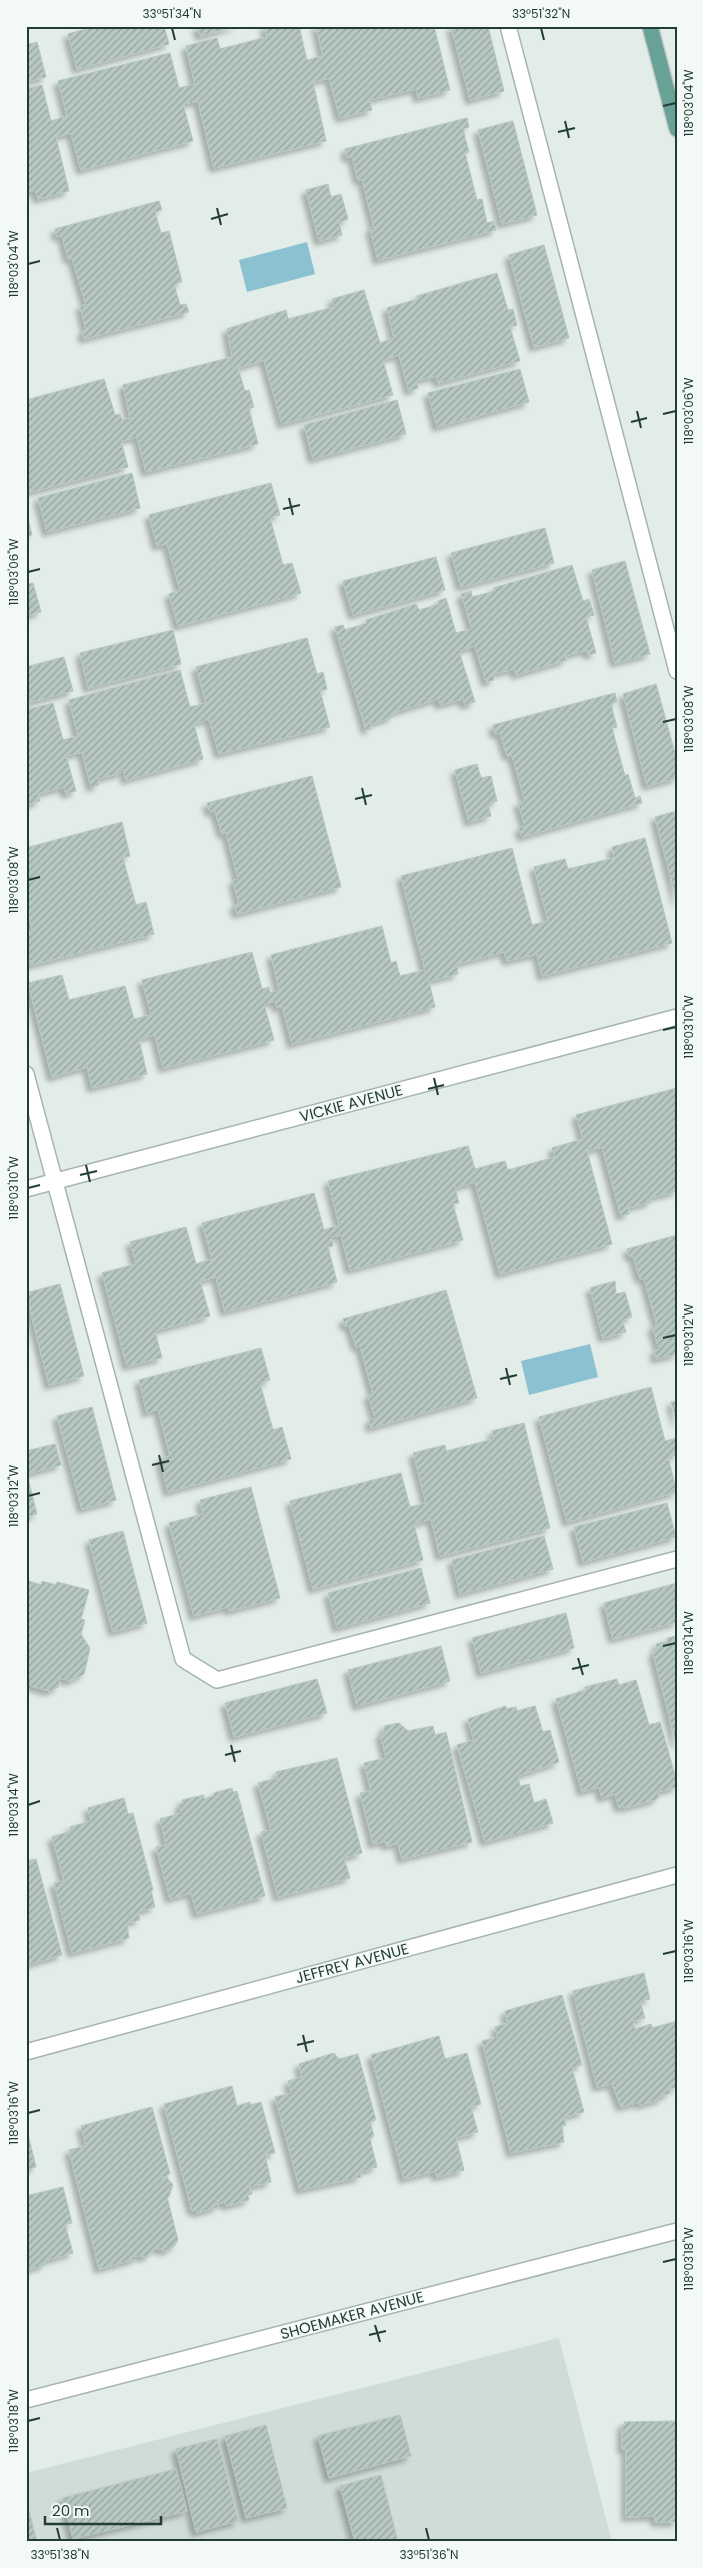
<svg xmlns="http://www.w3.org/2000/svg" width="703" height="2568" font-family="Poppins,sans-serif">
	<defs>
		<pattern id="building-hatch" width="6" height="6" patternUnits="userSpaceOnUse" patternTransform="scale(1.25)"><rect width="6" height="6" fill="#b7c7c1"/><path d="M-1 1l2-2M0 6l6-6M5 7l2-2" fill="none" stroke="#94a39e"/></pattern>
		<filter id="shadow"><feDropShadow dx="-4.5" dy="4.5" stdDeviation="2.5" flood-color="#0004"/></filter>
	</defs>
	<rect width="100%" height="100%" fill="#e2ece8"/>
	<polygon fill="#d0dcd7" points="559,2338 612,2542 26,2542 26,2473"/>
	<g fill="#8bc1d0">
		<polygon points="307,242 315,274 247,292 239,260"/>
		<polygon points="590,1344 598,1377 529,1395 521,1361"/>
	</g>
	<g fill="url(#building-hatch)" stroke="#b5c6bf" filter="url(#shadow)">
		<polygon points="97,26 164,26 169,44 77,69 68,34"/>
		<polygon points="197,26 237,26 200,36"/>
		<polygon points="264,26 299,26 307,60 323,56 316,26 434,26 450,90 418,98 416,89 369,100 372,110 340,118 329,78 313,82 326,141 214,168 198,101 183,104 193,141 81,170 71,133 56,137 69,191 38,199 35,190 26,192 26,89 42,85 51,121 67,116 58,81 170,53 179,88 195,84 186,46 217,38 220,49 267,37"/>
		<polygon points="451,26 488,26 504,91 470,100"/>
		<polygon points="37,42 46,77 26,82 26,45"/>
		<polygon points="467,118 469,127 463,129 469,152 465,153 477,200 482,199 487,223 494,221 496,230 378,260 370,228 374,227 362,179 358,180 352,156 347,158 345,149"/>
		<polygon points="513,121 537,215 502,224 478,130"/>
		<polygon points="328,184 331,197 341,194 348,219 339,222 342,235 319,241 306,190"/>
		<polygon points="159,201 162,210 155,212 161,233 169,231 182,282 174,284 180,305 186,304 189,312 84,339 82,331 86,330 80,306 86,305 72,258 68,259 62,235 57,237 55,229"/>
		<polygon points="544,245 569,338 534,347 509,255"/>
		<polygon points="497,273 508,310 513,309 517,325 510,327 520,361 438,383 436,376 416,381 418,388 409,391 399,355 383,360 393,395 282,424 264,360 238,368 245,391 249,390 254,407 249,409 258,444 146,472 137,437 121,441 128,467 26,493 26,400 104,379 115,415 120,414 122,420 130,418 123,385 232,357 227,329 286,310 288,319 334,307 332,299 364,290 380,343 394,338 387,308 418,299 417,296"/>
		<polygon points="520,369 529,402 437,427 428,393"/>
		<polygon points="397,400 406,434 313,459 304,425"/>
		<polygon points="132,473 140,508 47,532 38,498"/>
		<polygon points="271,483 280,515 270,518 283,565 292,563 301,593 178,626 169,594 180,590 167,544 157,546 149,515"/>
		<polygon points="26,511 32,535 26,537"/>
		<polygon points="545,528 554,563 461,587 451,553"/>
		<polygon points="436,557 445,590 353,615 343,581"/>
		<polygon points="625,561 650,654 615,663 592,570"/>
		<polygon points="572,565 583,601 589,599 594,615 586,617 596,653 588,655 587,650 565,656 567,660 516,675 514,669 493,674 494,680 486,682 475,646 459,651 475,702 465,705 463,699 440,705 438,699 392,713 393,717 370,724 371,729 366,730 335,627 343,625 345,630 367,623 366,620 416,604 419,610 439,604 438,601 446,598 456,633 472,629 461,594 471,591 472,597 495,591 493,588"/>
		<polygon points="33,583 41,612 26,616 26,585"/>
		<polygon points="173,630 181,664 88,688 80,653"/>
		<polygon points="307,638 317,674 323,672 327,689 320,691 330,727 219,754 209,719 194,724 203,759 126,780 123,769 120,770 121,773 97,779 99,785 91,787 82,752 66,756 76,791 66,794 64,787 38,794 40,801 26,805 26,710 53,703 63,740 78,736 69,700 180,670 190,707 206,703 196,667"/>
		<polygon points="64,657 73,691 26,703 26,667"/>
		<polygon points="656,684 677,760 677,778 647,786 623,694"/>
		<polygon points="615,693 617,702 611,704 617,727 612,728 625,776 628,774 635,798 640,796 642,803 522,837 519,828 525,826 518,803 525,801 512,755 507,756 500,733 495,734 493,725"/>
		<polygon points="477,764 481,778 491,776 497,801 488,804 491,816 469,822 455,770"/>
		<polygon points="312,776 341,887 237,914 234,905 239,904 233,881 238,879 226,832 222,834 215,811 210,812 207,803"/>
		<polygon points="677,811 677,902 655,817"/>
		<polygon points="122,822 130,856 123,858 136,905 146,902 154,934 31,965 26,947 26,933 33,931 26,904 26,848"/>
		<polygon points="645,838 672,943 542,976 537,954 507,961 504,952 457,964 458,974 429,981 435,1007 292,1044 282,1006 277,1008 275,1001 264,1004 274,1040 163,1068 155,1035 139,1039 147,1074 92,1088 87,1067 52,1077 28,983 62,975 69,1000 125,986 134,1019 151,1015 142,980 252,952 262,989 269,987 270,993 279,990 271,955 382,926 391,963 396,961 400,976 425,970 401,876 512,848 532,925 548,921 534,867 565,859 568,869 614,858 612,847"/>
		<polygon points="677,1088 677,1191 650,1198 651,1202 628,1208 629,1214 621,1216 602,1147 587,1151 612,1244 500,1274 475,1182 455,1188 459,1203 453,1204 463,1240 350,1270 341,1235 331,1237 333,1246 328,1247 337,1282 225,1312 216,1277 200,1281 210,1316 155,1331 162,1358 127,1366 102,1273 136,1264 130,1242 186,1227 196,1264 212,1259 202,1223 314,1193 324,1230 339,1225 328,1181 468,1146 475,1169 505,1161 508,1170 555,1157 552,1148 583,1139 576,1115"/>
		<polygon points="677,1235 677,1354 656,1359 654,1351 659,1349 652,1326 657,1325 644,1278 640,1279 633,1256 630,1257 627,1249"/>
		<polygon points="615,1281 616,1294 625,1292 632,1317 622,1320 626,1332 603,1338 590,1288"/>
		<polygon points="60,1284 84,1376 49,1385 26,1293"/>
		<polygon points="446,1290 477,1398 371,1428 369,1420 375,1418 368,1395 373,1394 360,1346 356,1347 349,1325 345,1326 343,1319"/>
		<polygon points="261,1348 270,1380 260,1383 273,1430 282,1427 291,1459 168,1492 160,1459 170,1456 158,1409 147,1413 139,1380"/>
		<polygon points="651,1387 665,1441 677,1438 677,1455 668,1457 677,1492 567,1522 539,1417"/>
		<polygon points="677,1401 677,1423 671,1402"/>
		<polygon points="92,1407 116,1500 82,1509 57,1416"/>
		<polygon points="524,1423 550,1528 440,1556 431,1519 414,1524 423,1560 313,1589 290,1501 401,1473 410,1507 426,1503 413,1453 445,1445 446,1451 494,1439 492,1431"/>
		<polygon points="55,1444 61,1465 27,1474 37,1514 26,1517 26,1451"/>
		<polygon points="251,1487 280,1598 229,1611 228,1607 194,1616 169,1523 203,1514 200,1500"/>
		<polygon points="667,1503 676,1537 583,1562 574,1527"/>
		<polygon points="123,1531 147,1623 113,1632 89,1540"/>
		<polygon points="544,1536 553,1569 460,1594 452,1560"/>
		<polygon points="421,1568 430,1603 337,1628 328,1593"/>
		<polygon points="26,1580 41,1585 42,1581 56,1585 57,1582 89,1590 81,1619 85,1620 81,1634 90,1648 84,1674 71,1681 60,1678 58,1687 50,1691 31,1686 26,1678 29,1670 26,1669"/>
		<polygon points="677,1583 677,1622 613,1639 604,1603"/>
		<polygon points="566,1613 574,1648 481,1673 472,1638"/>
		<polygon points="677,1636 677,1744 676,1744 653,1653 657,1648 656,1644 664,1642 665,1646 668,1645 667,1638"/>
		<polygon points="441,1646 450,1681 357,1706 348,1670"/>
		<polygon points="317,1679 327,1713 234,1737 225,1703"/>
		<polygon points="617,1679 619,1685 636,1680 649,1725 660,1722 677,1782 677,1787 657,1792 659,1797 655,1800 624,1808 623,1806 619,1808 615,1794 602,1798 599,1787 582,1792 556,1699 586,1690 585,1687"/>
		<polygon points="506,1706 506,1709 516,1707 517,1711 535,1706 543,1732 550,1730 559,1762 518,1776 520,1786 529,1784 534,1803 546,1799 553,1823 485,1842 457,1745 474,1740 468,1719"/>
		<polygon points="399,1723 408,1731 433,1726 435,1735 446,1732 472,1842 402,1859 398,1843 386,1846 385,1841 373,1844 360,1793 371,1791 364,1763 386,1758 380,1734 384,1732 384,1726"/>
		<polygon points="337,1758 362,1853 344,1858 350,1878 278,1897 261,1832 271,1830 258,1783 278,1778 276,1772"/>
		<polygon points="232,1788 233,1792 237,1791 265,1896 197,1914 191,1893 170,1899 156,1847 166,1845 160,1819 181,1813 179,1805 183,1804 182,1800 204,1795 204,1799 214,1796 214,1793"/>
		<polygon points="124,1798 128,1814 133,1813 153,1890 151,1891 155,1907 138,1912 140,1920 127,1923 129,1938 72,1953 54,1883 64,1881 52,1837 71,1831 70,1827 91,1821 88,1808"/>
		<polygon points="36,1859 62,1955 26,1965 26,1861"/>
		<polygon points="644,1973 650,1999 640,2001 645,2018 633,2021 635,2029 651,2024 652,2028 677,2021 677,2087 669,2089 670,2093 661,2096 662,2099 640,2105 640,2102 621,2107 612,2084 597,2087 573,1991"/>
		<polygon points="562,1995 582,2065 572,2068 584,2112 564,2117 566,2125 562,2126 564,2142 511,2153 482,2041 498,2037 495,2027 508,2023 505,2011"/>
		<polygon points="439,2036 445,2059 467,2053 481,2104 471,2107 478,2132 456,2138 464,2170 437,2177 435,2171 404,2179 371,2055"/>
		<polygon points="334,2053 339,2059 358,2054 376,2120 370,2122 374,2136 370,2139 377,2167 359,2172 361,2177 300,2190 275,2097 291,2093 288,2081 302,2077 299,2064"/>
		<polygon points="232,2086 237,2106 250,2102 251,2105 261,2102 275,2153 265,2155 271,2182 249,2187 252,2194 248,2195 249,2200 226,2206 225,2202 217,2204 218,2207 197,2213 196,2210 192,2211 164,2104"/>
		<polygon points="152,2107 170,2174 161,2178 166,2176 173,2185 169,2196 167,2197 178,2240 174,2246 167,2251 155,2248 147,2257 135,2256 136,2259 99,2269 69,2150 86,2146 81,2126"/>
		<polygon points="28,2134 36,2167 26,2170 26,2135"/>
		<polygon points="63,2187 72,2223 65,2224 73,2253 44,2261 45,2265 26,2270 26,2196"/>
		<polygon points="400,2415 411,2456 329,2478 318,2436"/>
		<polygon points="677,2421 677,2522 655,2522 655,2516 626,2517 626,2449 622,2449 622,2425 625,2425 624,2422"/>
		<polygon points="266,2425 287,2508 246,2518 225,2436"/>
		<polygon points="217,2439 238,2521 196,2532 176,2449"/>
		<polygon points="176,2469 187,2511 73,2539 63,2498"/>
		<polygon points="381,2475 398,2542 355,2542 340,2486"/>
		<polygon points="29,2511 37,2542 26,2542 26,2512"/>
	</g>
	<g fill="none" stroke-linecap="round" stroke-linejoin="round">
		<g stroke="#a5b4af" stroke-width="18">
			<g id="service">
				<polyline points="508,26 677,671"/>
				<polyline points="26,1074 183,1659 217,1680 677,1559"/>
			</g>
		</g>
		<g stroke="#a5b4af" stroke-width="18">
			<g id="minor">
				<polyline points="26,1189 677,1017"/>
				<polyline points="26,2052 677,1875"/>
			</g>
		</g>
		<g stroke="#a5b4af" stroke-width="18">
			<polyline id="tertiary" points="26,2400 677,2231"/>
		</g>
		<g stroke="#c1c9c7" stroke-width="18">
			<polyline id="primary" points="650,26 677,129"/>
		</g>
		<use href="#service" stroke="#fff" stroke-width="15"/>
		<use href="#minor" stroke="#fff" stroke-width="15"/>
		<use href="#tertiary" stroke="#fff" stroke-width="15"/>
		<use href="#primary" stroke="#68a195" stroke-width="15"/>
	</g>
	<path fill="none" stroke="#223d37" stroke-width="2" d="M 172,28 L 175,40M 541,28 L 544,40M 663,106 L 676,103M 565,121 L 569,138M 558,132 L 575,128M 217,208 L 221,225M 211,219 L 228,214M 28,264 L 40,261M 637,411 L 641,428M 663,414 L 676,411M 631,422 L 647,418M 289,498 L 293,515M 283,509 L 300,505M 28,572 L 40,569M 663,722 L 676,719M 362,788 L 366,805M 355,799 L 372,795M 28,880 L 40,877M 663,1030 L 676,1027M 434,1078 L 438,1095M 428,1089 L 444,1085M 86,1165 L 90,1182M 80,1175 L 97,1171M 28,1188 L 40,1185M 663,1338 L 676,1335M 506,1368 L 510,1385M 500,1379 L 517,1375M 159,1455 L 163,1472M 152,1465 L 169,1461M 28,1496 L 40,1493M 663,1646 L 676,1643M 578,1658 L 583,1675M 572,1669 L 589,1665M 231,1745 L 235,1762M 225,1755 L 241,1751M 28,1805 L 40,1801M 663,1954 L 676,1951M 303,2035 L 307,2052M 297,2045 L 314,2041M 28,2113 L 40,2110M 663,2262 L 676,2259M 375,2325 L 380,2342M 369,2335 L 386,2331M 28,2421 L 40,2418M 57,2528 L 60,2540M 426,2528 L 429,2540"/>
	<g text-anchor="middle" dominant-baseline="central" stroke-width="4" stroke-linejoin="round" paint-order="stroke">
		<g font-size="15" fill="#223d37" stroke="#f3f9f6">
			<text transform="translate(351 1103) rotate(-15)">VICKIE AVENUE</text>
			<text transform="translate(352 1963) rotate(-15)">JEFFREY AVENUE</text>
			<text transform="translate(352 2315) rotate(-15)">SHOEMAKER AVENUE</text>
		</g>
	</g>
	<rect width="703" height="2568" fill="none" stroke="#f3f9f6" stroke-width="55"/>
	<path d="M45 2516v8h116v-8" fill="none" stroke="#223d37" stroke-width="2.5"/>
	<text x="52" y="2516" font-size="15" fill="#223d37" stroke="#f3f9f6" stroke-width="4" paint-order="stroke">20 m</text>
	<rect x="28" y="28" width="648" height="2512" fill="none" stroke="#223d37" stroke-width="2"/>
	<g font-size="12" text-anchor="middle" fill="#223d37">
		<text x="172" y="18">33°51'34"N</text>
		<text x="541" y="18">33°51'32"N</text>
		<text transform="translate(689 103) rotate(-90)" y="4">118°03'04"W</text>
		<text transform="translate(14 264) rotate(-90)" y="4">118°03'04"W</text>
		<text transform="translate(689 411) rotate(-90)" y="4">118°03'06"W</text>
		<text transform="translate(14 572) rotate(-90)" y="4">118°03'06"W</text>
		<text transform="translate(689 719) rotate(-90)" y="4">118°03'08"W</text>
		<text transform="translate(14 880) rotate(-90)" y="4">118°03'08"W</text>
		<text transform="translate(689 1027) rotate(-90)" y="4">118°03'10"W</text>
		<text transform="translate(14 1188) rotate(-90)" y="4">118°03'10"W</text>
		<text transform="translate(689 1335) rotate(-90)" y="4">118°03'12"W</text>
		<text transform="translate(14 1496) rotate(-90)" y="4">118°03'12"W</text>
		<text transform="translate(689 1643) rotate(-90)" y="4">118°03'14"W</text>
		<text transform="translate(14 1805) rotate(-90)" y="4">118°03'14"W</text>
		<text transform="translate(689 1951) rotate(-90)" y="4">118°03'16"W</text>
		<text transform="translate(14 2113) rotate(-90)" y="4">118°03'16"W</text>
		<text transform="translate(689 2259) rotate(-90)" y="4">118°03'18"W</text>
		<text transform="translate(14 2421) rotate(-90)" y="4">118°03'18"W</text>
		<text x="60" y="2559">33°51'38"N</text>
		<text x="429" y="2559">33°51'36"N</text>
	</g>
</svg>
